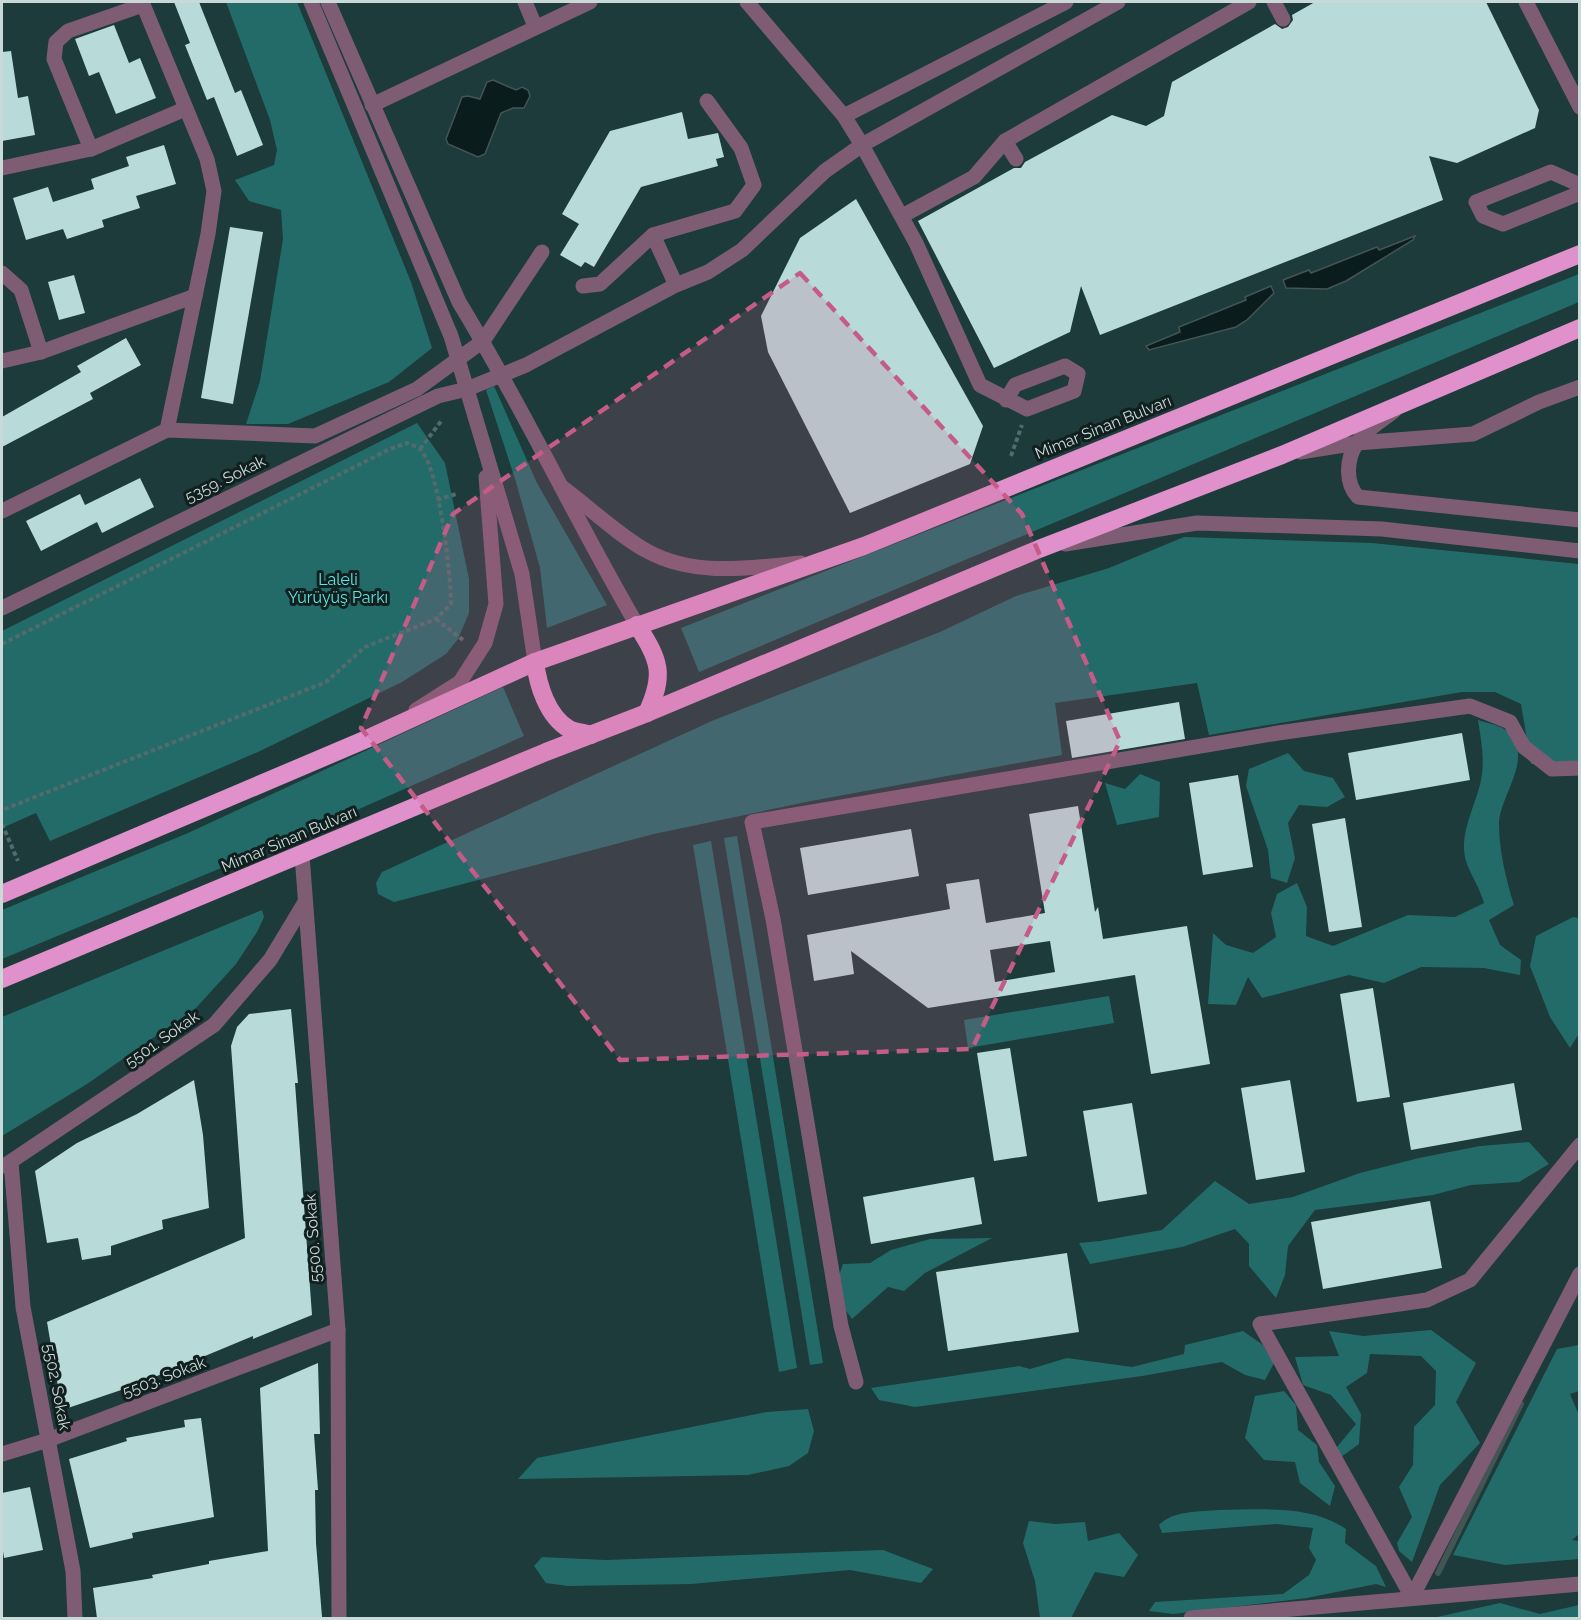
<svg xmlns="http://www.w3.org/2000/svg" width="1581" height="1620" font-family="Raleway,sans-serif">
	<rect width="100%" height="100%" fill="#1c3b3a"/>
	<g fill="#236b69">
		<polygon points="226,2 297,2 411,282 432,348 389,382 288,424 246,424 260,381 283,239 281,210 249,201 235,180 274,165 277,150 270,120"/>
		<polygon points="1579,274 1579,302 699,672 681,628"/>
		<polygon points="494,386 537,483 607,605 547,628 540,568 516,482 486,390"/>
		<polygon points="417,423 445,463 469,579 469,613 458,639 446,654 402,682 258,752 50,841 36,813 2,828 2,631"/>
		<polygon points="1184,537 1372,543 1579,564 1579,763 1531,764 1521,704 1495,692 1462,692 1209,735 1197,683 1055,703 1062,755 811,801 654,834 394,902 378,894 376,883 382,872 714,720 940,632 1016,596 1109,568"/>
		<polygon points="503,687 524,736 305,833 2,959 2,910 188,833"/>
		<path d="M 1478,720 C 1485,723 1497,724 1504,729 C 1538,754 1500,794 1499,823 C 1499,851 1506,879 1514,905 L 1489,920 L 1500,945 L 1521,960 L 1520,975 L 1484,968 L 1421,967 L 1384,983 L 1349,975 L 1262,998 L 1248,977 L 1236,1005 L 1208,1004 L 1213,933 L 1226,945 L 1253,953 L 1276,937 L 1271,913 L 1277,894 L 1297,883 L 1307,907 L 1306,936 L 1333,946 L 1408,915 L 1455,917 L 1484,903 C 1480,888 1470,874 1466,861 C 1458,835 1476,805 1481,780 C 1485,761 1481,739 1478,720 Z"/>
		<polygon points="1288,753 1304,771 1333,778 1345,797 1327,807 1299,805 1288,823 1295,858 1287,883 1271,878 1268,850 1246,786 1249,769"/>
		<polygon points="1140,774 1160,782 1159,817 1117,825 1105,783 1125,789"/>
		<polygon points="737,836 823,1363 810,1365 724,838"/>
		<polygon points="711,841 797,1368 779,1372 693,845"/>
		<polygon points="262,910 264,917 257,932 236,964 196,1008 87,1084 2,1136 2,1017"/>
		<polygon points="1573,917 1579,918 1580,1032 1570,1048 1550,1017 1530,966 1536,936"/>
		<polygon points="1109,996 1114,1023 968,1048 964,1020"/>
		<polygon points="1529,1142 1549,1164 1519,1182 1471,1185 1433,1195 1315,1210 1288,1246 1285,1275 1276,1298 1249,1266 1249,1244 1235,1229 1182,1247 1090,1264 1079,1243 1100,1241 1162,1230 1215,1181 1249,1204 1293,1197 1360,1173 1419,1158 1480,1146"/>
		<polygon points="992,1238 925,1273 904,1291 888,1287 852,1319 833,1293 843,1264 870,1263 891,1250 930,1239"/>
		<polygon points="1431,1330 1476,1363 1456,1402 1480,1443 1440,1485 1412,1562 1399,1551 1397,1543 1412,1517 1399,1487 1413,1465 1414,1427 1435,1405 1436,1371 1421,1356 1370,1354 1367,1373 1346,1387 1361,1414 1359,1444 1341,1457 1337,1447 1356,1424 1331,1395 1303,1385 1295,1357 1339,1356 1329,1331 1363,1336"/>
		<polygon points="1243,1331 1263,1345 1274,1363 1265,1380 1245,1375 1222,1362 1142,1376 915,1407 879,1400 871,1388 1019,1366 1030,1369 1067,1358 1132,1367 1184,1354 1185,1345"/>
		<polygon points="1579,1345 1579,1391 1570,1394 1579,1415 1579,1534 1572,1540 1579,1541 1579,1559 1505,1565 1453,1555 1557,1349"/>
		<polygon points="1284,1391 1296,1405 1298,1430 1317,1445 1319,1462 1335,1486 1330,1506 1300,1483 1295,1462 1264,1460 1245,1438 1255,1396"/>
		<polygon points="808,1409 814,1431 808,1453 789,1466 748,1475 518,1479 537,1458 767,1412"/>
		<path d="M 1219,1510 C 1261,1510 1310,1504 1346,1529 L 1345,1543 L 1376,1566 L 1386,1587 L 1376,1584 L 1307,1598 L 1173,1614 L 1149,1611 L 1155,1602 L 1283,1594 L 1309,1575 L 1316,1560 L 1309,1548 L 1313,1528 L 1276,1524 L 1162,1533 L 1159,1525 C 1173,1510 1200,1512 1219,1510 Z"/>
		<polygon points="1029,1521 1055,1524 1085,1522 1088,1541 1119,1533 1138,1555 1124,1577 1095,1572 1071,1618 1040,1618 1035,1581 1023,1543"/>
		<polygon points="883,1550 933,1569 921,1583 850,1570 691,1584 568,1586 546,1583 534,1566 542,1557 606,1560"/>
		<polygon points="1500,1603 1540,1614 1579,1605 1579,1618 1404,1618 1437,1617"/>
	</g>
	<g fill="#0a1c1b" stroke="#435554" stroke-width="1.5">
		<polygon points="493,80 516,90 522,87 528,90 530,96 524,108 513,108 501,113 485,154 478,157 448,144 446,139 462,97 468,96 480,99 487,82"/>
		<polygon points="1415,236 1413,240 1346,281 1327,289 1286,288 1283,280 1309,270 1311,273 1377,247 1379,250"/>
		<polygon points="1271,286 1274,293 1247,320 1236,327 1149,350 1146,346 1180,332 1179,327 1246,300 1245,297"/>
	</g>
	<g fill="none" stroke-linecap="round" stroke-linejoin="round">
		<polyline stroke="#435554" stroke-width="6" points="1438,1573 1521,1404"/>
	</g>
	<g fill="#b8dbda" fill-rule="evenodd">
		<polygon points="174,2 199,2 235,93 241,90 263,145 237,156 214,97 207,100 185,45 190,43"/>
		<polygon points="1315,2 1486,2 1539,110 1535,128 1457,163 1429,156 1443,200 1100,335 1081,286 1070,332 994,368 918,221 1014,168 1021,168 1025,162 1112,115 1146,126 1164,116 1172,82 1275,24 1282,29 1288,27 1293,20 1292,15"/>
		<polygon points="114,25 129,63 140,58 156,98 116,114 99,72 89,76 75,39"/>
		<polygon points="11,51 18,98 28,96 35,135 2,141 2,52"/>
		<polygon points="682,112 688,139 718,133 724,157 716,159 718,166 641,187 594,267 585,262 581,267 560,255 579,224 562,214 610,131"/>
		<polygon points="164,145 176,184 136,196 140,208 102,220 104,227 67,239 63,229 26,240 13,198 48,187 53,202 94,189 91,179 129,166 126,157"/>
		<polygon points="856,199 983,426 970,464 850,513 768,352 761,316 800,238"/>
		<polygon points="230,227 263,232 233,404 201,398"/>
		<polygon points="74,275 85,313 59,320 48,282"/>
		<polygon points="126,338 141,365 90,393 93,399 2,447 2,417 81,372 77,366"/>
		<polygon points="140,478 154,507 102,533 97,522 41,551 26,521 80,494 85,505"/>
		<polygon points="1179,702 1185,739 1072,758 1066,721"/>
		<polygon points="1462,733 1470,780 1356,800 1348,753"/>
		<polygon points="1238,775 1253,867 1203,875 1189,783"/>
		<path d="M 1078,806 L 1095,912 L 1098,907 L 1103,939 L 1187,926 L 1210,1064 L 1151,1074 L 1135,975 L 928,1008 L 851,951 L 854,974 L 814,981 L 807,935 L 950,909 L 946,884 L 979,879 L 986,923 L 1045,913 L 1029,814 ZM 1050,941 L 1055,972 L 995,982 L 990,950 Z"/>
		<polygon points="1345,818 1362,927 1329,932 1312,824"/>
		<polygon points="911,829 919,876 808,895 800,848"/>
		<polygon points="1373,988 1390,1097 1357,1102 1340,994"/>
		<polygon points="291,1009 298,1083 295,1083 312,1315 253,1339 253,1336 133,1386 62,1410 47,1322 245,1238 231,1046 237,1027 249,1014"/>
		<polygon points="1010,1048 1027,1156 994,1161 977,1053"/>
		<polygon points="194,1080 203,1135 209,1208 162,1220 163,1229 111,1246 111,1255 82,1260 78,1238 47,1243 35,1171 77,1143 137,1114"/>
		<polygon points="1290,1080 1305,1172 1256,1180 1241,1088"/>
		<polygon points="1514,1083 1522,1130 1411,1150 1403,1103"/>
		<polygon points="1132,1103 1147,1194 1098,1202 1083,1111"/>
		<polygon points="974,1177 982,1224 871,1244 863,1197"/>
		<polygon points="1430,1201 1442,1268 1323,1289 1311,1222"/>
		<polygon points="1067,1253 1079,1332 948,1351 936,1272"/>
		<polygon points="318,1363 320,1434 314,1434 318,1490 315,1490 316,1543 322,1617 97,1618 93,1588 153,1578 152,1575 209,1564 209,1561 268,1551 260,1388"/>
		<polygon points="201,1418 214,1517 132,1533 133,1538 90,1548 69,1459 127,1441 126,1438 185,1427 184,1420"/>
		<polygon points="30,1487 43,1550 4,1558 2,1545 2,1493"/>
	</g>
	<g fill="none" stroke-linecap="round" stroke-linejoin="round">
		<g stroke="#516c6b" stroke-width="4" stroke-dasharray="4.5 3" stroke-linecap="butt">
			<polyline points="420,449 442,420"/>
			<polyline points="1011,456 1022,425"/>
			<polyline points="437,500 456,494"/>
			<polyline points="436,619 463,640"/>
			<path d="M 2,644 L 390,449 L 407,443 C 411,445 417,446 420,449 C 439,466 451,576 451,604 L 436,619 L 365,647 L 326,682 L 2,810"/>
			<polyline points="2,824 18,861"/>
		</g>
		<g stroke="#7e5d74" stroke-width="15">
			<polyline points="142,2 207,159 214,191 208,234 167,430"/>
			<polyline points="311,2 451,336 522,574 535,662"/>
			<path d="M 328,2 L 459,302 C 523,407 575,519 637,625"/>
			<polyline points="525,2 535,26"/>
			<polyline points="747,2 844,116 862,145 916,243 980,385 1027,409 1074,391 1078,374 1065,366 1015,385 1006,400"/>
			<polyline points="1274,2 1283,19"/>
			<polyline points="1526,2 1580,107"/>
			<polyline points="372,105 590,2"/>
			<polyline points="844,116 1066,2"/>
			<polyline points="1005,141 1016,159"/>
			<polyline points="91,149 54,59 56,42 68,31 143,5"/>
			<polyline points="2,168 91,149 185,109"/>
			<polyline points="1580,185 1551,172 1476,202 1483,216 1503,224 1580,193"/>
			<polyline points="902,216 974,177 1005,141 1249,2"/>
			<polyline points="653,235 676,285"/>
			<polyline points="2,273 21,290 41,352"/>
			<polyline points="583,286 600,284 653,235 735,211 754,185 741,148 707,101"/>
			<polyline points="2,361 41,352 195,296"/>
			<path d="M 1394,411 C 1383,420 1364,431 1357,443 C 1346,459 1345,483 1358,497 L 1580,520"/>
			<polyline points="1300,452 1357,443 1473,434 1539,402 1580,387"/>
			<path d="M 562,487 C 588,506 619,536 647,551 C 694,577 750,568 801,563"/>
			<polyline points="2,511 167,430 315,436 417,389 483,341 542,252"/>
			<polyline points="1065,544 1197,523 1382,529 1580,551"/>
			<polyline points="2,608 438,396 467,389 526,365 676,285 708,272 742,250 825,171 862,145 1118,2"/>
			<polyline points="416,710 460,682 485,643 496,604 486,477"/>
			<polyline points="302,855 338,1330 339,1618"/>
			<polyline points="11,1162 23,1307 73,1571 75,1618"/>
			<polyline points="4,1166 214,1025 270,960 305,902"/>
			<polyline points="856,1382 841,1326 773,919 752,822 1278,733 1470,706 1510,722 1524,747 1552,769 1580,768"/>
			<polyline points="2,1454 48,1440 338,1330"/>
			<polyline points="1412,1597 1260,1324 1427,1300 1470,1280 1580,1145"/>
			<polyline points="1412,1597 1580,1274"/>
			<polyline points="1191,1618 1580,1584"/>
		</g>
		<g stroke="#e090ca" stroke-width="18">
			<path d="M 637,625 C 660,661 665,674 647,713"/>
			<path d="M 535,662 C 538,685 547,716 569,729 C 575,732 585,733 591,735"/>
			<polyline points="2,894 369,738 535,662 864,546 1580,254"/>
			<polyline points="2,979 546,752 647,713 1039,549 1282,455 1580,328"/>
		</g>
	</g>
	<path fill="#c45c87" fill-opacity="0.2" stroke="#c45c87" stroke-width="4.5" stroke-dasharray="12 8" stroke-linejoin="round" d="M 800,273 L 1022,514 L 1120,741 L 972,1049 L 620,1060 L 361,728 L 453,514 Z"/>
	<g text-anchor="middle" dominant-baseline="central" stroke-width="6" stroke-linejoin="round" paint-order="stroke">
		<g font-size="16" fill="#c8d9d8" stroke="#121f1f">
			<text transform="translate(1103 427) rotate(-22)">Mimar Sinan Bulvarı</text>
			<text transform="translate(225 479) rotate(-26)">5359. Sokak</text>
			<text transform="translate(289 839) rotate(-23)">Mimar Sinan Bulvarı</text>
			<text transform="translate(162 1039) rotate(-35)">5501. Sokak</text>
			<text transform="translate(313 1238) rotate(-94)">5500. Sokak</text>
			<text transform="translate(164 1377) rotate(-21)">5503. Sokak</text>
			<text transform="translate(57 1387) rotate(79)">5502. Sokak</text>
		</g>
		<g font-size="16" fill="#5be8e4" stroke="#121f1f">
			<text x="338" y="579">Laleli<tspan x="338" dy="18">Yürüyüş Parkı</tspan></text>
		</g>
	</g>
	<rect width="1581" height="1620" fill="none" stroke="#c8d9d8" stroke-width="6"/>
</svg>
